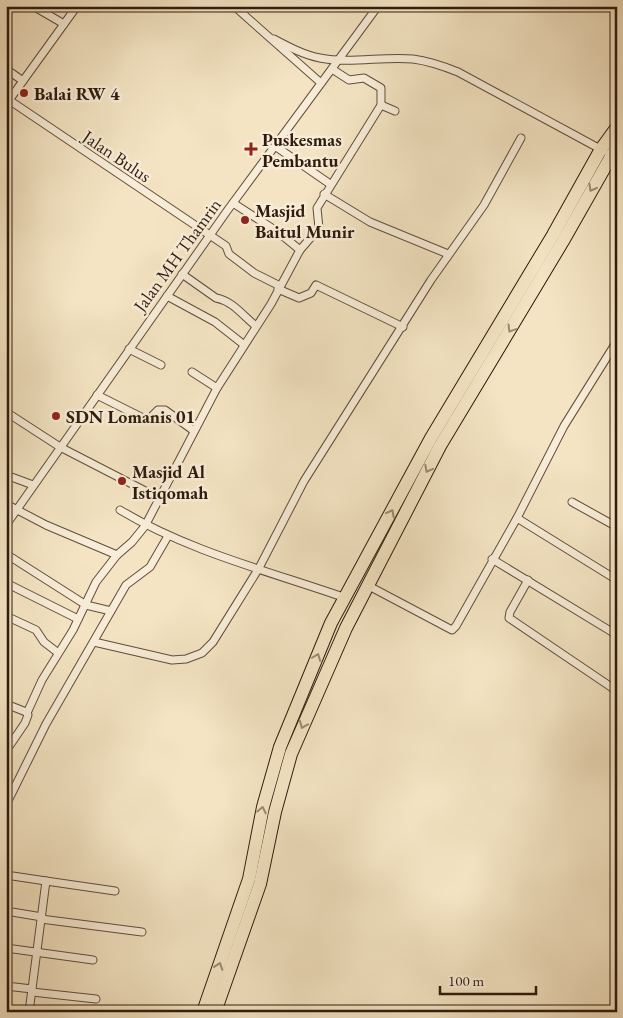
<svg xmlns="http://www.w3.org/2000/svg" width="623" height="1018" font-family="'EB Garamond',serif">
	<rect width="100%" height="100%" fill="#f4e4c3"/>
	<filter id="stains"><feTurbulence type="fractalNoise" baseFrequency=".004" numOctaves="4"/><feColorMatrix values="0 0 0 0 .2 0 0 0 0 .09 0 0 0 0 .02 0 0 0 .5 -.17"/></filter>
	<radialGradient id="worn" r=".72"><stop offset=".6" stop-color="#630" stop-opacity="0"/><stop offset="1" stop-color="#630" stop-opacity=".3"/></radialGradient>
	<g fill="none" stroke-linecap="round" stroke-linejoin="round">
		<g stroke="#604d3a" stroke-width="9">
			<g id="street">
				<polyline points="33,6 64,24"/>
				<polyline points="234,6 321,83"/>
				<path d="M 274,39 C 289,47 304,55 320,58 C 351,64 383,56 413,59 C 429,61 443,66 458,72 L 604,151"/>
				<polyline points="6,69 23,81"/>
				<polyline points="9,100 226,246 229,254 254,273 280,286"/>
				<polyline points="7,103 77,6"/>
				<polyline points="381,105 395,111"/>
				<polyline points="275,146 330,184"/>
				<polyline points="324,194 370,222 448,254"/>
				<polyline points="233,203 278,232 300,250 319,228 317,208 381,105 381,88 364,78 349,80 332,69"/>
				<path d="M 182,274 L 216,298 C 233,301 243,316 256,326"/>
				<polyline points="278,289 299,298 311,293 316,285 403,327"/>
				<polyline points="167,296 215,322 243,344"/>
				<polyline points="129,349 161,365"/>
				<polyline points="192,372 217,388"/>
				<polyline points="97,395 145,419 150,418 158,410 165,410 194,431"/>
				<polyline points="6,412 60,447 159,498"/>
				<polyline points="6,475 33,485"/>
				<polyline points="572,502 617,527"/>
				<polyline points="6,504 46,525 117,555"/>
				<path d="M 120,510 C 188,551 268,571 343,597"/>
				<polyline points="517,518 617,580"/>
				<polyline points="6,525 227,211 378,6"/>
				<polyline points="6,554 86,605 111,611"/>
				<polyline points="492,559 617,635"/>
				<polyline points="528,580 510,612 509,618 617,691"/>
				<polyline points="6,583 78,619"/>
				<polyline points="367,585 452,630 456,626 517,518 564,426 617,341"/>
				<polyline points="6,616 36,630 44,642 57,652"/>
				<polyline points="94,642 172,660 186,659 202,653 213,642 259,568 304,481 431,280 484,205 521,138"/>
				<polyline points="6,704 26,712 28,715 25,723 6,751"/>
				<polyline points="27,713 42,680 73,630 96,582 117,555 132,542 145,526 217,388 271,304 300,250"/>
				<polyline points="6,805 46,724 126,585 150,567 168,536"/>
				<polyline points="6,875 46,881 29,1012"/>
				<polyline points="46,881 115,891"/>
				<polyline points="6,911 42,917"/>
				<polyline points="41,919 142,932"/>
				<polyline points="6,948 93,960"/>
				<polyline points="6,986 32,989"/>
				<polyline points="32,992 96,999"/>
			</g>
		</g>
		<g stroke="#2f1b0d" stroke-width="14">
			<g id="highway">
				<polyline points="203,1012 249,879 263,807 280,747 331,623 431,438 553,235 601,149 617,127"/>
				<polyline points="215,1012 260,884 275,812 291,754 346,628 440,446 563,241 617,146"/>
			</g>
		</g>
		<use href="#street" stroke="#f8edd8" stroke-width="7"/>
		<use href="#highway" stroke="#f4e4c3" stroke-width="12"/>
	</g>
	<defs><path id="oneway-chevron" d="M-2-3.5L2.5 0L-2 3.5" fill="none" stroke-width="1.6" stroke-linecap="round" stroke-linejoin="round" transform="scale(1.25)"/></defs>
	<g stroke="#9b8a71">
		<use href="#oneway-chevron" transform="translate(592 188) rotate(119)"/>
		<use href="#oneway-chevron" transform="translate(511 329) rotate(121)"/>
		<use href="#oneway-chevron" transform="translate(428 469) rotate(118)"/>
		<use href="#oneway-chevron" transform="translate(391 513) rotate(-62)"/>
		<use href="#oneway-chevron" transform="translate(317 657) rotate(-69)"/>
		<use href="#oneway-chevron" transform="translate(303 725) rotate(113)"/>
		<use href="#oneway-chevron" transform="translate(262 810) rotate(-78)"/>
		<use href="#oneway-chevron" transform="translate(219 966) rotate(-71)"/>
	</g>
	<g fill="#8f2418" stroke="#f8edd8" stroke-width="2">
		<circle cx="24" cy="93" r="5"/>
		<path d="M248.5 141.5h5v5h5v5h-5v5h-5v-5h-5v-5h5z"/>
		<circle cx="245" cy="220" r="5"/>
		<circle cx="56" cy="416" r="5"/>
		<circle cx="122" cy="481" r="5"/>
	</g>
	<g text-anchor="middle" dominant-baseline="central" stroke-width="5" stroke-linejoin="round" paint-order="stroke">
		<g font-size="18" font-weight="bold" fill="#2f1b0d" stroke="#f8edd8" text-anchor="start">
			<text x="34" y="93">Balai RW 4</text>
			<text x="262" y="139">Puskesmas<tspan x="262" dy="21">Pembantu</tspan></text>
			<text x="255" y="210">Masjid<tspan x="255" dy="21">Baitul Munir</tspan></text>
			<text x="66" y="416">SDN Lomanis 01</text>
			<text x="132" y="471">Masjid Al<tspan x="132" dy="21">Istiqomah</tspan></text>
		</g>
		<g font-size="18" fill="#2f1b0d" stroke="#f8edd8">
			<text transform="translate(117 156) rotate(34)">Jalan Bulus</text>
			<text transform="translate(177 255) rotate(-54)">Jalan MH Thamrin</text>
		</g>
	</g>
	<rect width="623" height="1018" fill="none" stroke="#f4e4c3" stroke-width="25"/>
	<rect x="8" y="8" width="608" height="1003" fill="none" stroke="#2f1b0d" stroke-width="2.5"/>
	<rect x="12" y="12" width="598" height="993" fill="none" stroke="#2f1b0d"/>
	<path d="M440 986v8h96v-8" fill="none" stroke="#2f1b0d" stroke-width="2.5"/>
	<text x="448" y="986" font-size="15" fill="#2f1b0d" stroke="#f8edd8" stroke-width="4" paint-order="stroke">100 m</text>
	<rect width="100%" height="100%" filter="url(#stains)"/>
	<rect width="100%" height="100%" fill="url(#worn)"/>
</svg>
